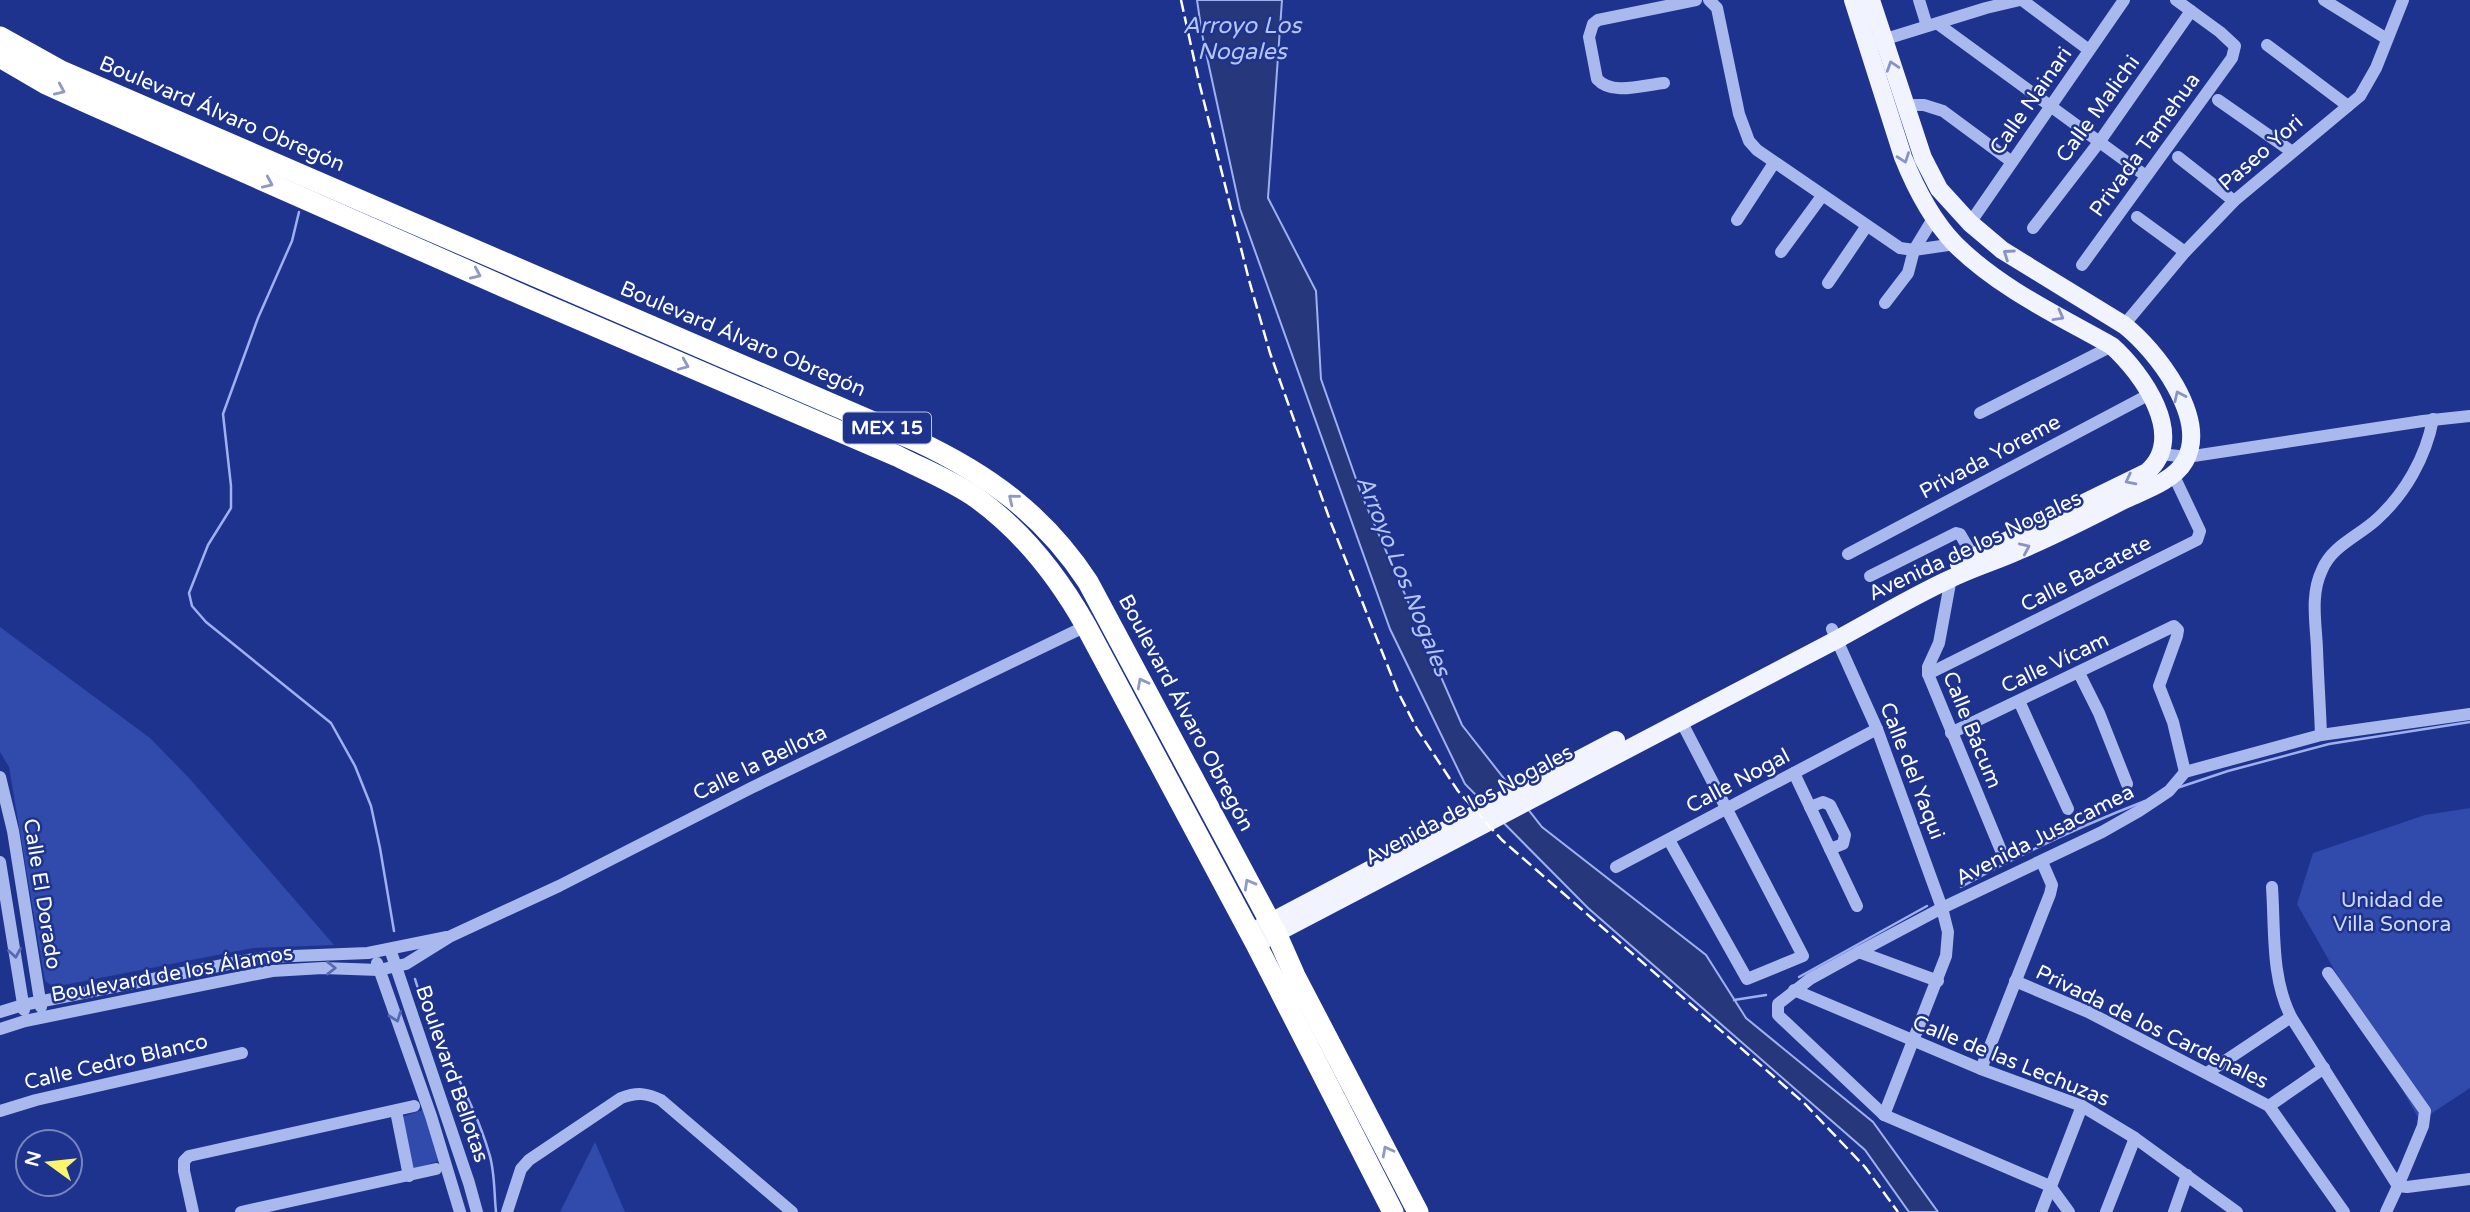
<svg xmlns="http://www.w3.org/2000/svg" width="2470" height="1212" font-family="'Varela Round',sans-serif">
	<rect width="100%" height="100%" fill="#1d338e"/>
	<g fill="#304bac">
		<polygon points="0,627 150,738 189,778 334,945 253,948 54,987 45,981 9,767 0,752"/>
		<polygon points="2470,808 2470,1088 2420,1121 2297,904 2313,853 2425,815"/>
		<polygon points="423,1110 438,1161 413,1169 402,1117"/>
		<polygon points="595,1142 625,1212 560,1212"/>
	</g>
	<polygon fill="#27377c" stroke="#9eb0ef" stroke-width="2" points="1197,0 1282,0 1268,198 1316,291 1321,379 1362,496 1462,725 1542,827 1706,955 1746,1018 1873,1122 1938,1212 1909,1212 1865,1150 1588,908 1465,784 1390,629 1240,209 1202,34"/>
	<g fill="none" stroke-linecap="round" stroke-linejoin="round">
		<g stroke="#9eb0ef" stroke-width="2.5">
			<polyline points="299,212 292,241 258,318 223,414 231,486 231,508 208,545 189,593 192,606 206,622 331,723 355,766 371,806 380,848 394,931"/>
			<polyline points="2177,788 2228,771 2329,744 2470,722"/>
			<path d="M 1961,887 C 2020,854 2081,826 2145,801"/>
			<polyline points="1799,977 1927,906"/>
			<path d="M 415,979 C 433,1040 472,1093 489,1153 C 495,1171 494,1193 496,1212"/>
			<polyline points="1734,1000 1766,995"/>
		</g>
		<g stroke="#aab9ed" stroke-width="12">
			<polyline points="1709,0 1717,8 1739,114 1749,141 1757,150 1900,248 1914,250 1955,244"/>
			<polyline points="1919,0 1927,26"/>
			<polyline points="2022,0 2089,50"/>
			<polyline points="2324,0 2387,39"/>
			<polyline points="1938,24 2146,176"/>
			<polyline points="1876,42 1986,8 2020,0"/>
			<polyline points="2267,45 2348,106"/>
			<path d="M 1664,83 C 1643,85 1612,96 1597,79 L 1589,37 L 1593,24 L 1598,20 L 1696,0"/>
			<polyline points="2218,100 2291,151"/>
			<polyline points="1904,105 1924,105 1943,111 2012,162"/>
			<polyline points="2178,157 2234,201"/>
			<polyline points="2137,217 2185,252"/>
			<polyline points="1737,220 1774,163"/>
			<polyline points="1970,223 2124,0"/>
			<polyline points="2033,228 2100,141 2191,11"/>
			<polyline points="1781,252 1822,196"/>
			<polyline points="2082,265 2232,58 2235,46 2220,32 2176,0"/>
			<polyline points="1828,283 1866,227"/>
			<polyline points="1885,303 1908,273 1914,250 1934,217"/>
			<polyline points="2124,325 2185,252 2234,201 2360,96 2376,68 2403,0"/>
			<polyline points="1980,413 2112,346"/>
			<polyline points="2161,454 2187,457 2423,421 2470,416"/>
			<polyline points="1848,554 2150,394"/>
			<polyline points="1870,576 1956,533 1960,534 1973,556"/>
			<polyline points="1951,578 1939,643 1928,667 1928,674 2002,853"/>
			<polyline points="1832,629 1877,729 1942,908 1948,932 1946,956 1884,1115"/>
			<polyline points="2079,673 2099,713 2127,784"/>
			<polyline points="1928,674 2197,540 2200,531 2173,474"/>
			<polyline points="2019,701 2068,809"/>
			<polyline points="1951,733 2174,626 2178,630 2177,636 2159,686 2173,722 2185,772"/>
			<path d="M 2321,735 C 2320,706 2318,678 2317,649 C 2316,623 2310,595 2322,570 C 2332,546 2357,537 2376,520 C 2405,494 2426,457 2433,419"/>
			<polyline points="1794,773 1857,906"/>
			<polyline points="0,777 13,831 41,1007"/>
			<polyline points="1810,807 1823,802 1830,805 1845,835 1843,844 1830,849"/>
			<polyline points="1669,840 1747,979 1803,956 1681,721"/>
			<polyline points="0,862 24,1010"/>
			<polyline points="1616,867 1877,729"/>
			<path d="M 2272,887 C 2275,931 2271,977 2291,1017 L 2398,1186"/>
			<polyline points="390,949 469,1183 477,1212"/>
			<polyline points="1859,952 1938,981"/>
			<polyline points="377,963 431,1116 460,1212"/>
			<polyline points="2328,973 2425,1111 2423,1126 2398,1186"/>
			<polyline points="2015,981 2088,1012 2269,1106 2344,1212"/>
			<polyline points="1794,990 1981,1069 2082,1106 2135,1138 2237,1212"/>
			<polyline points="0,1012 23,1005 248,960 268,957 368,953 447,937"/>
			<polyline points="0,1029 25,1021 272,971 323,968 379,970 406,964 451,936 559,886 751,788 1086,626"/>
			<polyline points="1981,1069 2050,894 2052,885 2042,862"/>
			<polyline points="2207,1073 2291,1017"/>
			<polyline points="2269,1106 2324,1068"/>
			<polyline points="0,1111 36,1100 242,1053"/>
			<polyline points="396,1111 409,1176"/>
			<polyline points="193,1212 184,1171 184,1161 189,1156 414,1106"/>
			<polyline points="241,1212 436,1169"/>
			<path d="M 507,1212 L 521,1169 L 529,1160 L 621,1098 C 637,1092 647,1093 661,1100 L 792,1212"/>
			<polyline points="2041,1212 2082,1106"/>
			<polyline points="2069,1212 2050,1186 1884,1115 1778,1015 1778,1004 1810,979 1859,952 1942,908 2102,832 2139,811 2169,791 2185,772 2321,735 2470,714"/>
			<polyline points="2106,1212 2135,1138"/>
			<polyline points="2174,1212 2187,1175"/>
			<polyline points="2386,1212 2398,1186 2407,1187 2470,1179"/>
		</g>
		<g stroke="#f1f3ff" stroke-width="18">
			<path d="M 1853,0 L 1903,157 C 1915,187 1932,220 1955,244 C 1999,288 2059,316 2112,346 C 2142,373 2188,437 2147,472 L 1959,564"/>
			<polyline points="1250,933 1616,740"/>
			<path d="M 1265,939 L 1838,639 C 1875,619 1911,597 1950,579 C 1972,568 1996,561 2018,551 C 2054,536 2089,518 2124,500 C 2143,491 2174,481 2185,461 C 2209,418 2156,350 2124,325 L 2002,250 L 1970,223 L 1939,189 L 1923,158 L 1871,0"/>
		</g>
		<g stroke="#fff" stroke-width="21">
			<path d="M 0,37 L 61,71 L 917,441 C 989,475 1044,515 1088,582 L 1276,933 L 1295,976 L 1418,1212"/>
			<path d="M 0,57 L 46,84 L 90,104 L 527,297 L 897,456 C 924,470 953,481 978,499 C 1023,532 1059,578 1086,626 L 1256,944 L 1393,1212"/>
		</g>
		<polyline stroke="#fff" stroke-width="2.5" stroke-dasharray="12 5" stroke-linecap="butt" points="1181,0 1199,82 1249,280 1270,353 1331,523 1398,692 1417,729 1458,791 1502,840 1804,1103 1865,1167 1898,1212"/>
	</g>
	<defs><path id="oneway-chevron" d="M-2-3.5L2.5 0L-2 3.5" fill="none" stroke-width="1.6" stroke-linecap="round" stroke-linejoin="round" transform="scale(1.75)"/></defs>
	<g stroke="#8793c6">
		<use href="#oneway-chevron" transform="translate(1892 66) rotate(-108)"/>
		<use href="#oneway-chevron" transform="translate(1904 158) rotate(70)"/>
		<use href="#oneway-chevron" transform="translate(2008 254) rotate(-145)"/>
		<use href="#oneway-chevron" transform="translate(2059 316) rotate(29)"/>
		<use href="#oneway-chevron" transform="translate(2179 396) rotate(-115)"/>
		<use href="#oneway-chevron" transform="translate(2130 480) rotate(153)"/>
		<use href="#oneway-chevron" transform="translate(2025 548) rotate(-24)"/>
	</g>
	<g stroke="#8e99c6">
		<use href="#oneway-chevron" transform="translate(60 90) rotate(24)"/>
		<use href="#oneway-chevron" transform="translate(268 183) rotate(24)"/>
		<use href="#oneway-chevron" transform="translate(476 274) rotate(24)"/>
		<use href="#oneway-chevron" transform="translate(684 365) rotate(23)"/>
		<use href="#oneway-chevron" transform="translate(1013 499) rotate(-141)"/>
		<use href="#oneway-chevron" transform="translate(1142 683) rotate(-118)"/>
		<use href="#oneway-chevron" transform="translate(1249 884) rotate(-119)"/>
		<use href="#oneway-chevron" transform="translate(1387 1151) rotate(-118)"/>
	</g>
	<g stroke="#5569b4">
		<use href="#oneway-chevron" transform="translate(15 953) rotate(81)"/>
		<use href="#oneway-chevron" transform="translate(331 968)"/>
		<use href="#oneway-chevron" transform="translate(396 1017) rotate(70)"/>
	</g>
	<g text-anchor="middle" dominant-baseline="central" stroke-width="5" stroke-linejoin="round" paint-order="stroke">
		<rect fill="#1d338e" stroke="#bbc2dd" stroke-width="2" x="843" y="412.5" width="88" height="31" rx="5"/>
		<g font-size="19" font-weight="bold" fill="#fff">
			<text x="887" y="428">MEX 15</text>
		</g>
		<g font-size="21" fill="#fff" stroke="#1d338e">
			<text transform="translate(2031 101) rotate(-55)">Calle Nainari</text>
			<text transform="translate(2098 109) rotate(-54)">Calle Malichi</text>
			<text transform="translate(222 114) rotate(23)">Boulevard Álvaro Obregón</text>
			<text transform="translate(2145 145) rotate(-54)">Privada Tamehua</text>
			<text transform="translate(2261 153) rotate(-41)">Paseo Yori</text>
			<text transform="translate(743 339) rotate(23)">Boulevard Álvaro Obregón</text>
			<text transform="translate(1990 457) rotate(-28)">Privada Yoreme</text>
			<text transform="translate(1975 546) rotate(-25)">Avenida de los Nogales</text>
			<text transform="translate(2086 574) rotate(-27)">Calle Bacatete</text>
			<text transform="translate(2055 663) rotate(-25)">Calle Vícam</text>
			<text transform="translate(1186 713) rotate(62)">Boulevard Álvaro Obregón</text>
			<text transform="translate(1972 730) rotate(68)">Calle Bácum</text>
			<text transform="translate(760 763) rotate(-26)">Calle la Bellota</text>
			<text transform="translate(1912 771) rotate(69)">Calle del Yaqui</text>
			<text transform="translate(1738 781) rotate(-28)">Calle Nogal</text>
			<text transform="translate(1469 805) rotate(-28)">Avenida de los Nogales</text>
			<text transform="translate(2045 835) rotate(-27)">Avenida Jusacamea</text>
			<text transform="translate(42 894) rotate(81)">Calle El Dorado</text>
			<text transform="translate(172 974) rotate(-10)">Boulevard de los Álamos</text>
			<text transform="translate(2152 1027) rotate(26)">Privada de los Cardenales</text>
			<text transform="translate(2011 1061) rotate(22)">Calle de las Lechuzas</text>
			<text transform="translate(116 1062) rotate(-13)">Calle Cedro Blanco</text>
			<text transform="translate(452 1074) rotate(71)">Boulevard Bellotas</text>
		</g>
		<g font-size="21" fill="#d0d9fa" stroke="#1d338e">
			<text x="2392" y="900">Unidad de<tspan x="2392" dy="24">Villa Sonora</tspan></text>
		</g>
		<g font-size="23" font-style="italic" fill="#b6c4f4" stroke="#1d338e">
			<text x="1242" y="26">Arroyo Los<tspan x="1242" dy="26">Nogales</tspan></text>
			<text transform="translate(1403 576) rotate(68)">Arroyo Los Nogales</text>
		</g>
	</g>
	<g transform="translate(49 1163) rotate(285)"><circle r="33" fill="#1d338e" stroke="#7785bb" stroke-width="2"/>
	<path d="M0-5L12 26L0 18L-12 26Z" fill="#fdf569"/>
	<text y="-10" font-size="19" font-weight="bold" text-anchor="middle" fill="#ffffff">N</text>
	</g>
</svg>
